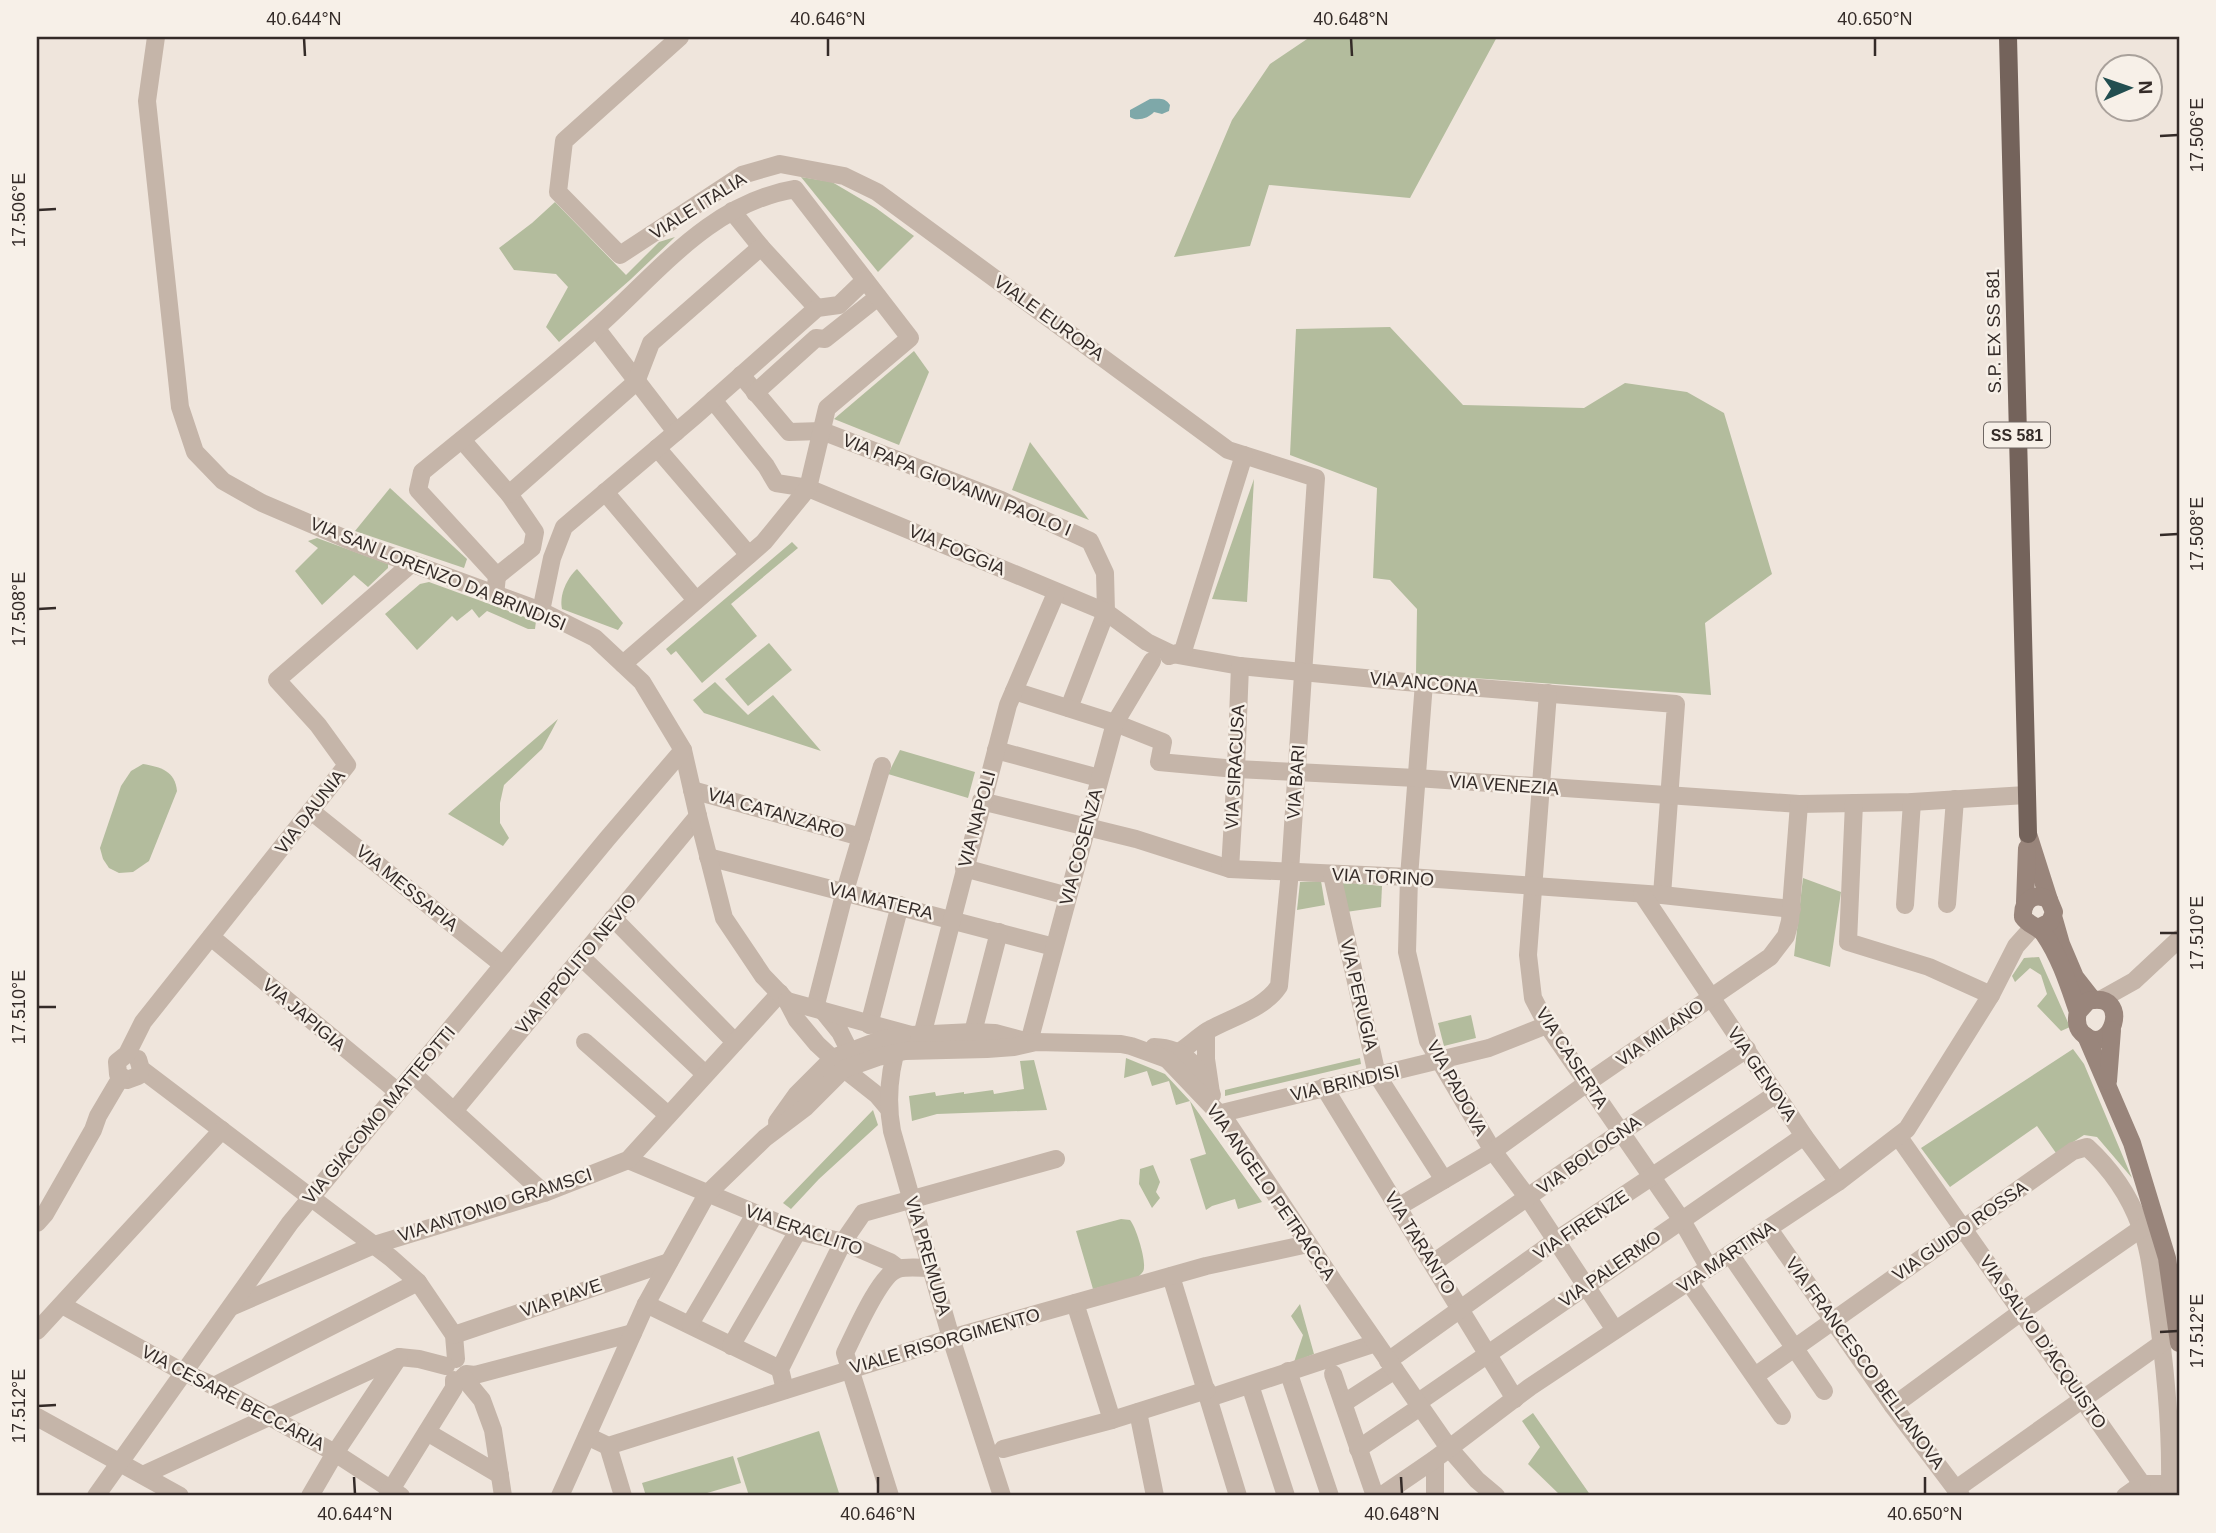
<svg xmlns="http://www.w3.org/2000/svg" width="2216" height="1533" font-family="Helvetica,sans-serif">
	<rect width="100%" height="100%" fill="#efe5dc"/>
	<g fill="#b3bc9d">
		<polygon points="1310,37 1497,37 1410,198 1269,185 1250,246 1174,257 1232,120 1270,64"/>
		<polygon points="801,177 832,182 876,208 914,236 878,272"/>
		<polygon points="555,202 626,275 659,242 675,237 630,280 559,342 546,327 568,287 556,274 514,270 499,248 532,223"/>
		<polygon points="1390,327 1463,405 1584,408 1625,383 1687,392 1724,413 1772,574 1705,623 1711,695 1416,674 1417,609 1390,580 1373,578 1377,488 1290,455 1296,329"/>
		<polygon points="914,351 929,372 899,445 834,419"/>
		<polygon points="1030,442 1089,520 1012,490"/>
		<polygon points="1254,479 1247,602 1212,599"/>
		<polygon points="390,488 467,559 464,568 355,531"/>
		<polygon points="317,538 388,564 388,568 368,587 354,575 322,605 295,571 318,548 308,541"/>
		<polygon points="792,542 798,548 731,604 757,636 702,683 676,651 671,655 666,649"/>
		<path d="M 577,569 L 623,623 L 618,630 L 562,609 C 559,595 567,578 577,569 Z"/>
		<polygon points="429,582 536,621 535,629 528,629 487,611 479,618 472,609 457,621 452,616 417,650 385,614 420,584"/>
		<polygon points="769,643 792,670 748,706 725,679"/>
		<polygon points="715,682 748,715 773,695 821,751 704,713 693,700"/>
		<polygon points="558,719 542,749 504,785 500,803 500,823 509,838 503,846 448,814"/>
		<polygon points="900,750 975,772 968,798 888,774"/>
		<path d="M 143,764 C 161,767 175,771 177,791 L 149,861 L 133,872 L 119,873 L 109,868 L 103,859 L 100,848 L 121,786 L 131,771 Z"/>
		<polygon points="1803,878 1841,892 1830,967 1794,956"/>
		<polygon points="1321,881 1325,905 1297,910 1300,882"/>
		<polygon points="1341,882 1382,886 1381,907 1346,912"/>
		<polygon points="2039,957 2070,1027 2061,1031 2037,1006 2047,994 2041,975 2030,968 2015,982 2012,976 2024,958"/>
		<polygon points="1471,1015 1476,1038 1444,1046 1438,1023"/>
		<polygon points="2073,1049 2084,1064 2132,1178 2097,1137 2084,1135 2056,1153 2037,1126 1950,1187 1921,1148"/>
		<polygon points="1126,1058 1165,1074 1190,1101 1262,1202 1238,1209 1235,1199 1212,1206 1206,1210 1190,1159 1206,1154 1190,1101 1176,1105 1169,1081 1152,1086 1147,1071 1124,1078"/>
		<polygon points="1360,1058 1361,1064 1225,1096 1225,1090"/>
		<polygon points="1034,1060 1047,1110 937,1114 912,1121 909,1096 935,1092 936,1096 964,1092 964,1094 993,1090 994,1094 1024,1089 1020,1061"/>
		<polygon points="873,1110 878,1125 819,1179 791,1209 783,1203"/>
		<polygon points="1153,1165 1160,1182 1156,1192 1160,1198 1152,1208 1139,1184 1140,1169"/>
		<path d="M 1121,1219 L 1130,1220 C 1136,1227 1145,1257 1144,1267 C 1144,1272 1142,1273 1138,1277 L 1093,1289 L 1076,1231 Z"/>
		<polygon points="1300,1304 1314,1354 1294,1362 1303,1335 1291,1316"/>
		<polygon points="1533,1413 1591,1496 1561,1496 1528,1464 1540,1447 1522,1421"/>
		<polygon points="819,1431 840,1496 749,1496 737,1458"/>
		<polygon points="733,1456 741,1483 697,1496 646,1496 642,1483"/>
	</g>
	<path fill="#7ea8a9" d="M 1150,99 C 1158,99 1165,97 1170,105 L 1169,111 L 1162,114 L 1154,112 C 1149,118 1137,122 1130,117 L 1130,110 Z"/>
	<g fill="none" stroke-linecap="round" stroke-linejoin="round">
		<g stroke="#c5b5a9" stroke-width="18">
			<path d="M 680,37 L 564,141 L 558,192 L 620,255 L 742,175 L 780,164 L 844,176 L 877,192 L 1228,450 L 1316,478 L 1290,871 L 1279,986 C 1264,1009 1232,1017 1209,1030 C 1193,1040 1185,1051 1167,1059"/>
			<polyline points="732,211 761,247 817,308"/>
			<polyline points="596,328 676,432"/>
			<polyline points="741,375 789,432 822,431 1001,500 1090,541 1105,573 1106,612 1069,708"/>
			<polyline points="755,393 816,338 825,339 878,297"/>
			<polyline points="713,400 766,466 776,483 808,488 1106,612 1147,642 1172,654 1240,666 1406,682 1676,704 1662,895"/>
			<polyline points="462,440 509,494 535,532 532,548 497,576"/>
			<polyline points="657,448 749,555"/>
			<polyline points="605,492 696,600"/>
			<polyline points="509,494 636,382 651,343 761,247"/>
			<path d="M 495,595 L 497,576 L 418,490 L 422,472 C 480,424 540,378 596,328 C 657,274 710,203 795,189 L 910,338 L 827,408 L 808,488 L 764,542 L 623,664"/>
			<polyline points="541,611 552,558 564,527 695,416 817,308 839,305 865,280"/>
			<polyline points="1169,656 1183,651 1244,455"/>
			<polyline points="1424,683 1409,877 1407,952 1428,1041 1493,1151 1528,1198 1615,1330"/>
			<polyline points="1014,691 1115,723 1163,742 1159,762 1236,769 1416,778 1799,804 1912,802 2026,795"/>
			<polyline points="1548,693 1528,955 1533,998 1547,1025 1681,1219 1709,1268"/>
			<polyline points="996,750 1099,778"/>
			<polyline points="692,790 861,837"/>
			<polyline points="981,801 1136,839 1230,869 1409,877 1662,895 1792,909"/>
			<polyline points="1854,803 1848,942 1929,967 1991,995"/>
			<polyline points="311,811 503,965"/>
			<polyline points="708,857 1054,947"/>
			<polyline points="964,868 1068,896"/>
			<polyline points="1230,869 1236,769 1240,666"/>
			<polyline points="1332,875 1377,1075 1444,1180"/>
			<polyline points="1642,894 1804,1136 1838,1182"/>
			<polyline points="1947,904 1955,799"/>
			<polyline points="1905,905 1912,802"/>
			<polyline points="613,918 735,1042"/>
			<polyline points="211,937 398,1092"/>
			<polyline points="581,957 705,1074"/>
			<polyline points="815,1008 845,891 882,766"/>
			<polyline points="823,1011 840,1032 850,1052 844,1069 877,1095 888,1108"/>
			<polyline points="869,1025 900,905"/>
			<polyline points="973,1032 999,932"/>
			<polyline points="1206,1032 1206,1059 1211,1093"/>
			<path d="M 899,1040 C 889,1071 886,1099 892,1131 L 951,1338 L 1002,1496"/>
			<polyline points="585,1042 668,1115"/>
			<polyline points="1029,1042 1115,723 1152,661"/>
			<polyline points="919,1047 1008,705 1056,593"/>
			<polyline points="138,1059 141,1069 391,1258 418,1282 454,1335 456,1359"/>
			<polyline points="141,1069 138,1076 127,1080 118,1074 117,1062 127,1054 143,1022 347,765 318,725 277,680 411,564"/>
			<polyline points="413,1074 544,1193"/>
			<polyline points="1324,1087 1515,1399"/>
			<polyline points="454,1111 698,816"/>
			<polyline points="1222,1113 1489,1048 1547,1025"/>
			<polyline points="1898,1136 2142,1484 2179,1484"/>
			<polyline points="628,1160 798,1231 843,1242 890,1262 898,1268"/>
			<polyline points="1398,1207 1493,1151 1587,1083 1770,957 1786,936 1790,921 1799,804"/>
			<polyline points="37,1223 45,1214 93,1130 98,1116 121,1077"/>
			<polyline points="1769,1229 1893,1406 1961,1496"/>
			<polyline points="1730,1254 1824,1391"/>
			<polyline points="1433,1263 1621,1132 1747,1049"/>
			<polyline points="1171,1276 1238,1496"/>
			<polyline points="1689,1282 1782,1416"/>
			<polyline points="1075,1303 1112,1420"/>
			<polyline points="646,1304 780,1369"/>
			<polyline points="62,1305 183,1372 214,1386 335,1453 401,1496"/>
			<polyline points="231,1307 374,1245 544,1193 628,1160 780,993"/>
			<polyline points="690,1324 755,1214"/>
			<polyline points="37,1331 222,1130"/>
			<polyline points="454,1335 669,1262"/>
			<polyline points="731,1346 798,1231"/>
			<polyline points="1388,1361 1555,1241 1776,1094"/>
			<polyline points="1288,1371 1330,1496"/>
			<polyline points="466,1374 475,1375 633,1333"/>
			<polyline points="1333,1374 1375,1496"/>
			<path d="M 1755,1376 L 2073,1151 L 2087,1147 C 2110,1168 2129,1195 2140,1225 C 2150,1249 2152,1277 2156,1303 C 2165,1363 2171,1423 2170,1484"/>
			<polyline points="463,1377 482,1400 493,1430 503,1496"/>
			<polyline points="1250,1385 1286,1496"/>
			<polyline points="214,1386 418,1282"/>
			<polyline points="785,1390 780,1369 843,1242 863,1213 1056,1159"/>
			<polyline points="1209,1398 1376,1343"/>
			<polyline points="1344,1403 1395,1370"/>
			<polyline points="1417,1403 1804,1136"/>
			<polyline points="1893,1406 2021,1312 2149,1223"/>
			<polyline points="1138,1412 1155,1496"/>
			<polyline points="37,1417 180,1496"/>
			<polyline points="427,1432 500,1475"/>
			<polyline points="587,1436 608,1446 951,1338 1206,1266 1308,1244"/>
			<polyline points="608,1446 623,1496"/>
			<polyline points="1003,1449 1112,1420 1207,1390"/>
			<polyline points="1358,1449 1420,1407"/>
			<polyline points="1435,1459 1435,1496"/>
			<polyline points="143,1475 399,1357 419,1359 446,1366"/>
			<polyline points="1956,1489 2162,1343"/>
			<polyline points="310,1496 335,1453 399,1357"/>
			<polyline points="387,1496 454,1388 454,1380"/>
			<path d="M 890,1496 L 845,1353 C 854,1335 880,1274 898,1269 C 907,1266 921,1268 931,1268"/>
			<polyline points="2125,1496 2142,1484"/>
		</g>
		<g stroke="#c5b5a9" stroke-width="18">
			<polyline points="156,37 147,101 180,407 195,452 223,481 262,503 353,542 541,611 595,638 642,682 683,750 698,816 724,918 763,976 787,1001 797,1020 817,1044 844,1069"/>
			<polyline points="2100,1000 2134,981 2179,939"/>
			<polyline points="787,1001 911,1035 973,1032 995,1033 1025,1041"/>
			<path d="M 1154,1047 C 1187,1048 1198,1068 1212,1095"/>
			<polyline points="777,1122 797,1094 833,1058 883,1039 902,1036"/>
			<polyline points="96,1496 290,1223 607,839 683,750"/>
			<polyline points="560,1496 646,1304 707,1194 765,1138 806,1107 844,1069 878,1057 905,1051 987,1049 1014,1047 1036,1042 1121,1044 1131,1046 1167,1059 1227,1122 1334,1282 1449,1448 1477,1480 1496,1496"/>
			<polyline points="1381,1496 1435,1459 1530,1387 1838,1182 1907,1129 1991,995 2016,946 2033,927"/>
		</g>
		<g stroke="#99857b" stroke-width="18">
			<polyline points="2028,834 2049,900"/>
			<polyline points="2025,902 2027,848"/>
			<polyline points="2053,916 2061,944 2075,977 2093,1000"/>
			<path d="M 2038,928 L 2050,922 L 2054,912 L 2049,900 C 2035,891 2022,900 2023,917 C 2029,926 2038,926 2044,934 C 2060,957 2069,986 2078,1012 C 2076,1020 2076,1027 2082,1033 C 2111,1062 2134,990 2088,1001 L 2078,1012"/>
			<polyline points="2086,1036 2132,1143 2167,1258 2179,1343"/>
			<polyline points="2108,1081 2112,1030"/>
		</g>
		<polyline stroke="#74635b" stroke-width="18" points="2008,37 2028,834"/>
	</g>
	<path fill="none" stroke="#342b28" stroke-width="2.5" d="M 304,38 L 305,56M 828,38 L 828,56M 1351,38 L 1352,56M 1875,38 L 1875,56M 2160,136 L 2178,135M 38,210 L 56,209M 2160,535 L 2178,534M 38,609 L 56,608M 2160,933 L 2178,933M 38,1007 L 56,1007M 2160,1332 L 2178,1331M 38,1406 L 56,1405M 354,1477 L 355,1494M 878,1477 L 878,1494M 1401,1477 L 1402,1494M 1925,1477 L 1925,1494"/>
	<g text-anchor="middle" dominant-baseline="central" stroke-width="5" stroke-linejoin="round" paint-order="stroke">
		<rect fill="#f7f0e8" stroke="#6e6662" stroke-width="2" x="1984" y="422.5" width="66" height="25" rx="5"/>
		<g font-size="16" font-weight="bold" fill="#342b28">
			<text x="2017" y="435">SS 581</text>
		</g>
		<g font-size="18" fill="#342b28" stroke="#f7f0e8">
			<text transform="translate(698 206) rotate(-32)">VIALE ITALIA</text>
			<text transform="translate(1049 318) rotate(36)">VIALE EUROPA</text>
			<text transform="translate(1994 331) rotate(-91)">S.P. EX SS 581</text>
			<text transform="translate(957 485) rotate(22)">VIA PAPA GIOVANNI PAOLO I</text>
			<text transform="translate(957 550) rotate(23)">VIA FOGGIA</text>
			<text transform="translate(438 574) rotate(22)">VIA SAN LORENZO DA BRINDISI</text>
			<text transform="translate(1424 683) rotate(5)">VIA ANCONA</text>
			<text transform="translate(1235 767) rotate(-87)">VIA SIRACUSA</text>
			<text transform="translate(1296 782) rotate(-86)">VIA BARI</text>
			<text transform="translate(1504 785) rotate(4)">VIA VENEZIA</text>
			<text transform="translate(310 812) rotate(-52)">VIA DAUNIA</text>
			<text transform="translate(776 813) rotate(16)">VIA CATANZARO</text>
			<text transform="translate(977 819) rotate(-75)">VIA NAPOLI</text>
			<text transform="translate(1081 847) rotate(-75)">VIA COSENZA</text>
			<text transform="translate(1383 877) rotate(3)">VIA TORINO</text>
			<text transform="translate(407 888) rotate(39)">VIA MESSAPIA</text>
			<text transform="translate(881 901) rotate(14)">VIA MATERA</text>
			<text transform="translate(576 964) rotate(-50)">VIA IPPOLITO NEVIO</text>
			<text transform="translate(1359 995) rotate(77)">VIA PERUGIA</text>
			<text transform="translate(304 1015) rotate(40)">VIA JAPIGIA</text>
			<text transform="translate(1660 1033) rotate(-35)">VIA MILANO</text>
			<text transform="translate(1572 1058) rotate(57)">VIA CASERTA</text>
			<text transform="translate(1762 1074) rotate(56)">VIA GENOVA</text>
			<text transform="translate(1345 1083) rotate(-13)">VIA BRINDISI</text>
			<text transform="translate(1457 1088) rotate(61)">VIA PADOVA</text>
			<text transform="translate(379 1115) rotate(-50)">VIA GIACOMO MATTEOTTI</text>
			<text transform="translate(1589 1155) rotate(-35)">VIA BOLOGNA</text>
			<text transform="translate(1271 1192) rotate(55)">VIA ANGELO PETRACCA</text>
			<text transform="translate(495 1205) rotate(-18)">VIA ANTONIO GRAMSCI</text>
			<text transform="translate(1581 1225) rotate(-34)">VIA FIRENZE</text>
			<text transform="translate(804 1230) rotate(19)">VIA ERACLITO</text>
			<text transform="translate(1960 1231) rotate(-35)">VIA GUIDO ROSSA</text>
			<text transform="translate(1420 1243) rotate(58)">VIA TARANTO</text>
			<text transform="translate(928 1256) rotate(74)">VIA PREMUDA</text>
			<text transform="translate(1726 1257) rotate(-34)">VIA MARTINA</text>
			<text transform="translate(1610 1269) rotate(-35)">VIA PALERMO</text>
			<text transform="translate(561 1298) rotate(-19)">VIA PIAVE</text>
			<text transform="translate(945 1341) rotate(-16)">VIALE RISORGIMENTO</text>
			<text transform="translate(2043 1342) rotate(55)">VIA SALVO D'ACQUISTO</text>
			<text transform="translate(1865 1363) rotate(54)">VIA FRANCESCO BELLANOVA</text>
			<text transform="translate(233 1398) rotate(28)">VIA CESARE BECCARIA</text>
		</g>
	</g>
	<rect width="2216" height="1533" fill="none" stroke="#f7f0e8" stroke-width="77"/>
	<g transform="translate(2129 88) rotate(88)"><circle r="33" fill="#f7f0e8" stroke="#a9a19b" stroke-width="2"/>
	<path d="M0-5L12 26L0 18L-12 26Z" fill="#224e50"/>
	<text y="-10" font-size="19" font-weight="bold" text-anchor="middle" fill="#342b28">N</text>
	</g>
	<rect x="38" y="38" width="2140" height="1456" fill="none" stroke="#342b28" stroke-width="2.5"/>
	<g font-size="18" text-anchor="middle" fill="#342b28">
		<text x="304" y="25">40.644°N</text>
		<text x="828" y="25">40.646°N</text>
		<text x="1351" y="25">40.648°N</text>
		<text x="1875" y="25">40.650°N</text>
		<text transform="translate(2197 135) rotate(-90)" y="6">17.506°E</text>
		<text transform="translate(19 210) rotate(-90)" y="6">17.506°E</text>
		<text transform="translate(2197 534) rotate(-90)" y="6">17.508°E</text>
		<text transform="translate(19 609) rotate(-90)" y="6">17.508°E</text>
		<text transform="translate(2197 933) rotate(-90)" y="6">17.510°E</text>
		<text transform="translate(19 1007) rotate(-90)" y="6">17.510°E</text>
		<text transform="translate(2197 1331) rotate(-90)" y="6">17.512°E</text>
		<text transform="translate(19 1406) rotate(-90)" y="6">17.512°E</text>
		<text x="355" y="1520">40.644°N</text>
		<text x="878" y="1520">40.646°N</text>
		<text x="1402" y="1520">40.648°N</text>
		<text x="1925" y="1520">40.650°N</text>
	</g>
</svg>
